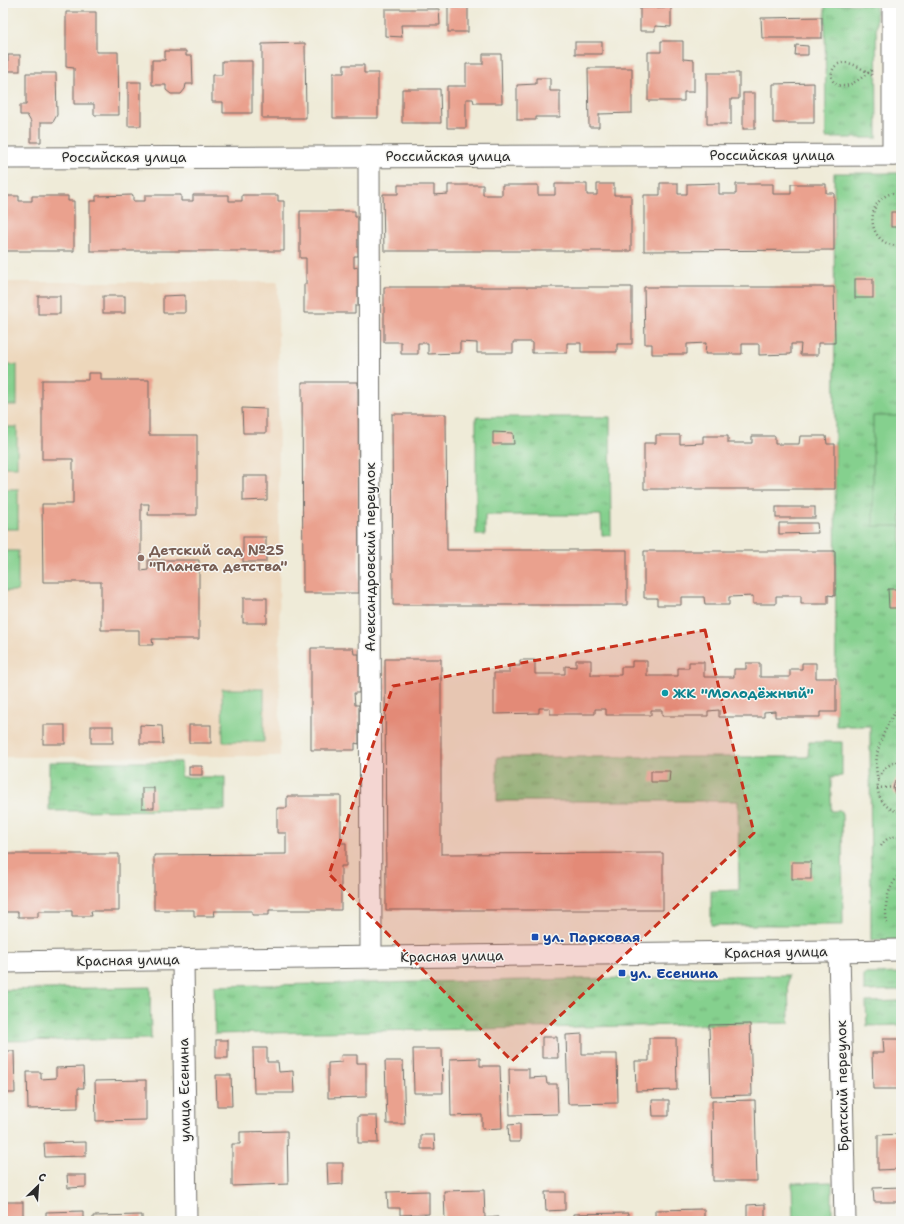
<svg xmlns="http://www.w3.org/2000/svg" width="904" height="1224" font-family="'Shantell Sans',sans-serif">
	<defs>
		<pattern id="grass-tufts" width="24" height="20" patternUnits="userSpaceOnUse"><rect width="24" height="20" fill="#85d08e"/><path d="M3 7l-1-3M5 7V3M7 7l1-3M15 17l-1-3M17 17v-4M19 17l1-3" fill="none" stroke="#6da974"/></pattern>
	</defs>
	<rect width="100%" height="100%" fill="#f6f6f2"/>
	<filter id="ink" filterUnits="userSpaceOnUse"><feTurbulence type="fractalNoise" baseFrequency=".025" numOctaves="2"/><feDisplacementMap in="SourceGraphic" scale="8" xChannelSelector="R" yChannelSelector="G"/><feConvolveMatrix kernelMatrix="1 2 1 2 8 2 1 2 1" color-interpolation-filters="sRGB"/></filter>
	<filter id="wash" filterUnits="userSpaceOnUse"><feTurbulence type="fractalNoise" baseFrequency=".012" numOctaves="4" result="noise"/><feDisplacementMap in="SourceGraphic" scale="16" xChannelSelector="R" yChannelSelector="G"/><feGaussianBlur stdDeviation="0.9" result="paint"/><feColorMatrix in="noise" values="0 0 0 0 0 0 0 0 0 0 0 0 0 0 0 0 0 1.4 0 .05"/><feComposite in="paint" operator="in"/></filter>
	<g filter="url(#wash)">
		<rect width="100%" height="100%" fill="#efebd8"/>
		<polygon fill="#edd7bb" points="3,282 278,282 280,756 3,757"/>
		<g fill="url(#grass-tufts)" stroke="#587e5c">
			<polygon points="825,4 876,4 877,138 826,138"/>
			<polygon points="834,173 901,173 901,940 871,940 870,726 836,726"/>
			<polygon points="476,417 610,417 611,535 602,535 601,515 485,515 485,535 476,535"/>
			<polygon points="809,742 842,742 842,776 831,777 831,811 842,811 843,925 711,925 711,891 739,890 738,801 497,801 497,757 808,757"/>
			<polygon points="49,762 181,762 181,777 225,777 225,810 49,811"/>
			<polygon points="901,973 901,990 864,991 864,974"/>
			<polygon points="788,975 789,1023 215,1034 214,986"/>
			<polygon points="150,987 151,1039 3,1041 3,990"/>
			<polygon points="901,1001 901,1025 867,1026 866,1002"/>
		</g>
		<g fill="#85d08e" stroke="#587e5c">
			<rect x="3" y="365" width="14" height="40"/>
			<rect x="873" y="416" width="28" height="110"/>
			<rect x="3" y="427" width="14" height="40"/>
			<rect x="3" y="489" width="15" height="40"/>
			<rect x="3" y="551" width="15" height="40"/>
			<polygon points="222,689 264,689 264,742 223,742"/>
			<polygon points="832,1182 832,1221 793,1221 792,1183"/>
		</g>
		<g id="blocks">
			<g fill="#eaa18e">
				<rect x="448" y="6" width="20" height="26"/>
				<polygon points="671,7 671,27 655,26 655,31 640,31 640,8"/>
				<polygon points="385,9 439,9 440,25 401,25 402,37 385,36"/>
				<polygon points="66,12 96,12 96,52 118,52 119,115 94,115 94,104 74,104 74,68 66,67"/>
				<polygon points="822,17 822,38 762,38 761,18"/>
				<polygon points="661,41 683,41 683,59 694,60 694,92 684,92 684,101 648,101 648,52 661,52"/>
				<rect x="575" y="42" width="27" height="12"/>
				<polygon points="305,43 306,118 262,118 262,44"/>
				<polygon points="796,45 808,46 808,55 795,55"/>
				<polygon points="165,51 186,51 186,56 192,56 193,84 186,84 185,89 181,94 171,94 166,90 166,85 152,85 152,60 165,60"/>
				<polygon points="483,54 501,54 502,103 474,103 473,99 466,99 466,128 447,128 447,86 466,86 466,64 483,64"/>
				<rect x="8" y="55" width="12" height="16"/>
				<polygon points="222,61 252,61 252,113 223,113 223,102 212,102 212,75 222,75"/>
				<polygon points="344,65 364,65 364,73 378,73 378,118 333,118 333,73 344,73"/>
				<polygon points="588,68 632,68 632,113 599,114 599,127 589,127"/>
				<polygon points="26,73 56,73 57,115 53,122 41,122 41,142 31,142 31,122 27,115 20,115 20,105 26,105"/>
				<polygon points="707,73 739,73 739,99 731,99 731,124 707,124"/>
				<polygon points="536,78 550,78 550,91 560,91 560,117 536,117 536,120 517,120 517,85 536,84"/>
				<rect x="128" y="82" width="13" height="44"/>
				<polygon points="814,83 814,123 773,123 773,84"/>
				<polygon points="402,89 440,89 441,123 402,123"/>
				<rect x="743" y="93" width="12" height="36"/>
				<polygon points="660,183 678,183 678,194 687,194 687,184 719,183 719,194 736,194 736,184 773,184 773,194 791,194 791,184 826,184 826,193 834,193 834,250 644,251 644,195 660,195"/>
				<polygon points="555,184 587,184 587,195 597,195 597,184 614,184 614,195 631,195 631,251 384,251 383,194 398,194 398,185 434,185 434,195 448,194 448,185 483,185 483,195 502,195 502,185 538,185 538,195 555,195"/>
				<polygon points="133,195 133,201 145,201 145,195 181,195 181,201 193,201 193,195 229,195 229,201 242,201 242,195 278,195 278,201 284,201 284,251 90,251 90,201 96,201 96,196"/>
				<polygon points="3,196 19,196 19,201 32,201 32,196 68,196 68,201 74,201 74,251 3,251"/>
				<polygon points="300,211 355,211 355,217 358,217 358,256 354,256 354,268 358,267 358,306 355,306 355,313 304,313 304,284 306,284 306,258 300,258"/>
				<rect x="891" y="212" width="10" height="15"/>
				<rect x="855" y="279" width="18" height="19"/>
				<polygon points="384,287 632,287 632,344 617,344 617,352 581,352 581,343 567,343 567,353 532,353 532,342 513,342 513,353 477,353 477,343 460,342 460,353 428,354 428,343 418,343 418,354 401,354 401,342 384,342"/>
				<polygon points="644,287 834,287 835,343 818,343 818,355 800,355 801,344 791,344 791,354 759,355 759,344 742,344 742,354 705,354 706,343 687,344 687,354 652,354 652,344 645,344"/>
				<polygon points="185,295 185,313 163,313 163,296"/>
				<rect x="38" y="296" width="22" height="18"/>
				<rect x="103" y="296" width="22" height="17"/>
				<polygon points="88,373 101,373 101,380 149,380 149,435 197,435 197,515 148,515 149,504 141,504 141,571 148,570 148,560 199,560 199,639 152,639 153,645 139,645 139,630 101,630 101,582 43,582 42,504 73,504 73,459 42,459 42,380 88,380"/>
				<polygon points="302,382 358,382 359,593 303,593"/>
				<polygon points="242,408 266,409 266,433 243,433"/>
				<polygon points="392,414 446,414 447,550 627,550 627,605 393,605"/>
				<polygon points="493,432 513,433 514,444 493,444"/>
				<polygon points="656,435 680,435 680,444 703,443 703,436 728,436 728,443 752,443 752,436 775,436 775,444 799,444 800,436 826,436 827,444 835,444 835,489 644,489 644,443 656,443"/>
				<polygon points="243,476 267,476 267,500 243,501"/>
				<rect x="776" y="507" width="39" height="11"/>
				<polygon points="779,523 817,523 818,533 779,534"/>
				<rect x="243" y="537" width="23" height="25"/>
				<polygon points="644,551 835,551 835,596 828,595 828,604 801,604 801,596 776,596 776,604 753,604 753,596 729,597 729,605 705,605 704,597 681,597 681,605 657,605 657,598 644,598"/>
				<polygon points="888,589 901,589 901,608 889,608"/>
				<rect x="243" y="598" width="24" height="25"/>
				<polygon points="311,648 353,648 354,654 359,654 359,693 354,693 355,705 359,705 359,744 355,743 355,750 311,750"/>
				<polygon points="385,659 441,659 441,854 663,853 663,910 386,910"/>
				<polygon points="520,660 535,660 535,674 565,674 565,666 576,667 576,660 591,660 591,675 621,675 621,667 632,667 632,661 647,661 647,676 678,676 678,668 689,668 689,662 704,662 704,677 734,677 734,669 746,669 746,663 760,663 760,677 790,677 790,669 802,669 802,663 816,663 816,678 836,678 836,712 820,712 820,717 775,717 775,711 764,712 764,717 719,717 719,710 708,711 708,716 662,716 662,710 651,710 651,715 606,715 606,709 595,709 595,714 550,714 550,708 539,708 539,713 494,714 494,673 509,673 509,666 520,666"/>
				<rect x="43" y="725" width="22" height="19"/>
				<polygon points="140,725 162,726 163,744 140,744"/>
				<rect x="189" y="725" width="22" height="18"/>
				<rect x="91" y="726" width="22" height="17"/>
				<rect x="189" y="766" width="13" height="9"/>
				<polygon points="651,771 670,771 669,782 651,782"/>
				<polygon points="901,777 901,798 895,794 893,788 895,781"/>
				<rect x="142" y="788" width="12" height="20"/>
				<polygon points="287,796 341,796 341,843 346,843 346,866 341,866 341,910 269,910 269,915 252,915 252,911 214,911 215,916 194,916 194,910 154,910 154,855 286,854 286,833 277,833 277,808 287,808"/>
				<polygon points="3,854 119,854 119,911 91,911 92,916 72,916 72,911 38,911 38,917 18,917 18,912 3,912"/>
				<rect x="792" y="862" width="19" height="17"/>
				<polygon points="750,1024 752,1095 711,1096 709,1025"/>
				<polygon points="582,1034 582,1054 617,1054 618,1103 568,1104 566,1035"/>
				<polygon points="542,1037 557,1037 558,1058 542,1058"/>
				<polygon points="649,1038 676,1038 677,1090 636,1091 635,1061 649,1061"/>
				<polygon points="883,1039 901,1039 901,1089 873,1089 872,1053 884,1053"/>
				<rect x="216" y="1040" width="12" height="18"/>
				<polygon points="253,1048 267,1048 267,1062 278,1062 279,1072 293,1071 294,1093 254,1093"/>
				<polygon points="413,1049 442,1049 443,1093 414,1093"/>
				<polygon points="3,1051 14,1051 15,1093 3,1093"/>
				<polygon points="341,1055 357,1055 357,1063 366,1063 366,1097 328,1098 328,1063 342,1062"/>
				<polygon points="480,1058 480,1066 500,1066 502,1128 482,1129 482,1115 451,1116 450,1059"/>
				<polygon points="385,1061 403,1061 405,1124 387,1124"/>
				<polygon points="83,1067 84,1088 78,1088 78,1108 28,1109 27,1072 41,1072 41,1079 56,1078 56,1068"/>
				<polygon points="509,1069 529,1069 529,1078 546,1077 547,1084 557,1084 558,1114 510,1115"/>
				<polygon points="216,1075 231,1075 232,1106 217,1106"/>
				<polygon points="146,1080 146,1120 96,1121 95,1081"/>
				<polygon points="652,1100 669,1100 669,1116 653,1116"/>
				<polygon points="755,1100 757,1181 713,1181 712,1101"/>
				<polygon points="358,1116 377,1116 378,1143 358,1143"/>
				<polygon points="520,1124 520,1142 509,1142 508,1125"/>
				<polygon points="287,1131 288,1184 232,1186 232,1144 240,1144 240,1132"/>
				<polygon points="901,1134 901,1169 878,1170 878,1135"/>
				<polygon points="421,1135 434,1135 435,1149 421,1149"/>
				<polygon points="86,1142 86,1156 45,1157 44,1143"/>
				<polygon points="327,1163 343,1163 343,1184 328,1185"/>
				<polygon points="67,1175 86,1175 86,1187 68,1188"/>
				<polygon points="901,1187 901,1202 874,1202 873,1188"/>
				<polygon points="484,1190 485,1218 498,1217 498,1221 445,1221 444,1191"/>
				<polygon points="429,1191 429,1214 400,1215 400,1208 388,1208 387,1192"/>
				<polygon points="545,1192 565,1192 565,1210 546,1211"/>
				<rect x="3" y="1202" width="20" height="19"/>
				<polygon points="765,1204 765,1221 747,1221 747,1205"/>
				<polygon points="704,1209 704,1221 655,1221 655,1210"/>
				<polygon points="83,1211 83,1221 46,1221 46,1212"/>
				<polygon points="628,1213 628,1221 573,1221 573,1214"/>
				<polygon points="142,1215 142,1221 93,1221 93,1216"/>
				<polygon points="386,1219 386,1221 359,1221 359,1220"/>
			</g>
		</g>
	</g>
	<g filter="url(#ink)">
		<use href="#blocks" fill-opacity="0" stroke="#706e68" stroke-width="1"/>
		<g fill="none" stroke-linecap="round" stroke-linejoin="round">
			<g stroke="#706e68" stroke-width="23">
				<g id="minor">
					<polyline points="893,155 893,3"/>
					<polyline points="369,157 371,957"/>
					<polyline points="3,158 901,155"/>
					<polyline points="839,951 845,1221"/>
					<polyline points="183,959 186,1221"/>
					<polyline points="3,962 901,950"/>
				</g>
			</g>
			<g stroke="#706e68" stroke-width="2.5" stroke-dasharray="1 3" stroke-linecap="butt">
				<path d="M 872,75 C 865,71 856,64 847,63 C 829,60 826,85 842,86 C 851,87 865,75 872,70"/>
				<polyline points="898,176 899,212"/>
				<path d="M 901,192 C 863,192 863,247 901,246"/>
				<polyline points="895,715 901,727"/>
				<path d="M 901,761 C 870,765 870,808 901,812"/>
				<path d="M 878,780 C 871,752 886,726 901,703"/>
				<polyline points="877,788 901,787"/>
				<path d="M 881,846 C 886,838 892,835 901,838"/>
				<path d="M 887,923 C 886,916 885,908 887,900 C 888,890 895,880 901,871"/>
			</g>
			<use href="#minor" stroke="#fff" stroke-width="21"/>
		</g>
	</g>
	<path fill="#c8321e" fill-opacity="0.2" stroke="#c8321e" stroke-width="3" stroke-dasharray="8 5" stroke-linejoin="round" d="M 705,630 L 754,833 L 512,1061 L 329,874 L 393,686 Z"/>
	<circle fill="#8d6e63" stroke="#f6f6f2" stroke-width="1.5" cx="141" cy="558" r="4"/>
	<circle fill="#0f9aa8" stroke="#f6f6f2" stroke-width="1.5" cx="665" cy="693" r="4"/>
	<g fill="#1a4fb4" stroke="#f6f6f2" stroke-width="1.5">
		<rect x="531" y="933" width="8" height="8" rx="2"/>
		<rect x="618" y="969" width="8" height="8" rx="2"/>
	</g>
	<g text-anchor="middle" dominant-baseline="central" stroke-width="3" stroke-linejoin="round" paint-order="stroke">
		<g font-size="14" fill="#2b2b2b" stroke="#f6f6f2">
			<text x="772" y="155">Российская улица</text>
			<text x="448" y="156">Российская улица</text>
			<text x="124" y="157">Российская улица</text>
			<text transform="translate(370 557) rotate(-90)">Александровский переулок</text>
			<text transform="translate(776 952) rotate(-1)">Красная улица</text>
			<text transform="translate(452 956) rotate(-1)">Красная улица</text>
			<text transform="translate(128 960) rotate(-1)">Красная улица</text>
			<text transform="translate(842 1086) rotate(-91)">Братский переулок</text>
			<text transform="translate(184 1090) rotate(-91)">улица Есенина</text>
		</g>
		<g font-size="14" font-weight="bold" fill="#785e54" stroke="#f6f6f2" text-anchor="start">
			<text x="149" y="550">Детский сад №25<tspan x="149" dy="16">"Планета детства"</tspan></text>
		</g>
		<g font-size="14" font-weight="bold" fill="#0d838f" stroke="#f6f6f2" text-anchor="start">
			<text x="673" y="693">ЖК "Молодёжный"</text>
		</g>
		<g font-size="14" font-weight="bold" fill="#164399" stroke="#f6f6f2" text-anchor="start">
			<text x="543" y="937">ул. Парковая</text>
			<text x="630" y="973">ул. Есенина</text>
		</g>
	</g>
	<rect width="904" height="1224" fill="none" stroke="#f6f6f2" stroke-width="16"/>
	<g transform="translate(38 1186) rotate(25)" stroke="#f6f6f2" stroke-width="3" paint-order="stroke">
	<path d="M0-3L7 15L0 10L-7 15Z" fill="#2b2b2b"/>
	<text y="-6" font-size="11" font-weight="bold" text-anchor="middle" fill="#2b2b2b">С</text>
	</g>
</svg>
